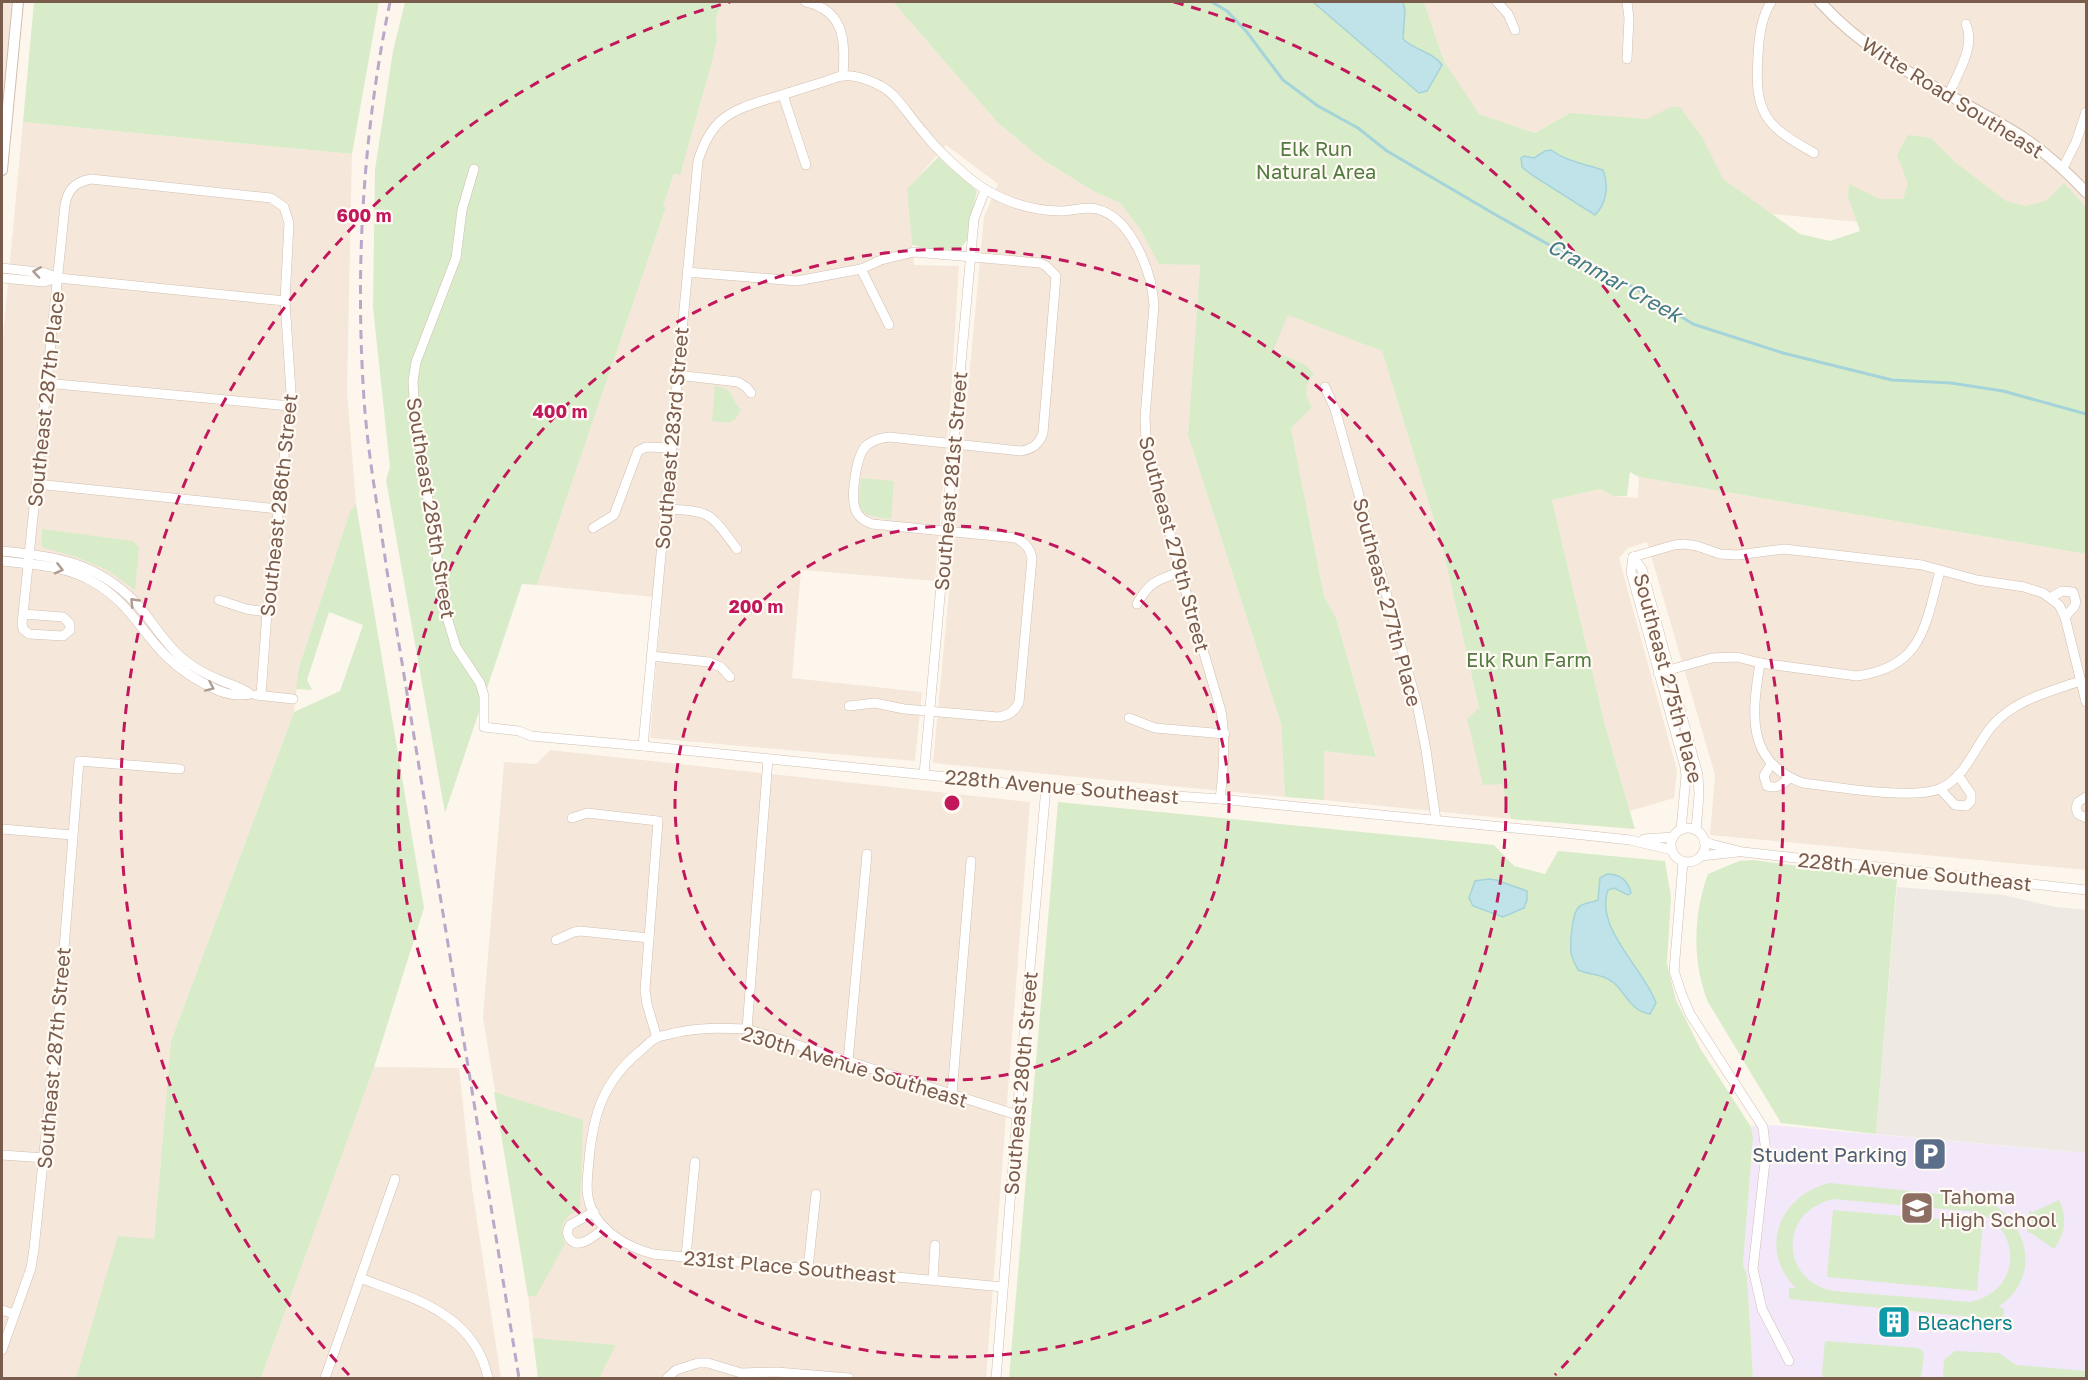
<svg xmlns="http://www.w3.org/2000/svg" width="2088" height="1380" font-family="'Golos Text',sans-serif">
	<rect width="100%" height="100%" fill="#fdf6ec"/>
	<g fill="#f5e8da">
		<polygon points="2,2 12,2 2,120"/>
		<polygon points="723,2 893,2 998,123 1043,160 1093,191 1120,203 1140,229 1159,263 1200,265 1188,435 1281,724 1285,797 933,763 984,217 998,184 946,145 907,190 914,265 959,266 951,395 935,581 801,570 792,678 922,692 915,761 650,738 662,598 537,585 666,207 663,206 674,174 679,175 713,58 717,40 716,18"/>
		<polygon points="1424,2 2086,2 2086,243 1676,205 1570,113 1535,133 1478,114 1444,61"/>
		<polygon points="23,122 352,154 347,391 356,504 350,511 299,667 294,712 171,1041 154,1239 83,1358 76,1378 2,1378 2,347"/>
		<polygon points="1288,314 1382,351 1442,546 1479,709 1484,785 1502,783 1511,819 1324,800 1324,751 1376,756 1336,618 1324,596 1291,428 1273,351"/>
		<polygon points="1639,477 2086,554 2086,870 1710,835 1715,775 1647,542 1628,548 1619,558 1677,770 1674,798 1630,811 1605,725 1552,500 1600,489 1613,496 1638,498"/>
		<polygon points="550,750 1030,802 986,1378 538,1378 528,1296 483,1017 504,762 536,764"/>
		<polygon points="374,1067 459,1068 472,1188 501,1378 261,1378"/>
	</g>
	<polygon fill="#efe9e4" points="1897,887 2003,895 2056,907 2086,910 2086,1153 1876,1134"/>
	<polygon fill="#f3e8fa" points="1758,1124 2086,1153 2086,1378 1753,1378 1747,1276 1743,1264 1753,1137 1751,1127"/>
	<g fill="#d8ecc9" fill-rule="evenodd">
		<polygon points="34,2 379,2 352,154 23,122"/>
		<polygon points="405,2 723,2 716,18 717,40 713,58 680,175 674,174 663,206 666,207 537,585 522,584 445,813 386,480 390,467 373,307 375,170 393,51"/>
		<path d="M 893,2 L 1424,2 L 1444,61 L 1479,114 L 1535,133 L 1570,113 L 1647,119 L 1671,107 L 1680,107 L 1702,137 L 1723,179 L 1800,234 L 1830,241 L 1860,231 L 1848,197 L 1849,184 L 1879,199 L 1903,199 L 1908,184 L 1897,155 L 1908,135 L 1931,138 L 1955,162 L 2006,201 L 2025,206 L 2046,201 L 2064,183 L 2086,207 L 2086,554 L 1639,477 L 1630,472 L 1627,496 L 1613,496 L 1600,489 L 1552,500 L 1605,725 L 1635,829 L 1511,819 L 1502,784 L 1483,785 L 1467,719 L 1479,708 L 1442,546 L 1382,351 L 1288,315 L 1273,351 L 1306,365 L 1314,374 C 1304,385 1304,395 1312,407 L 1291,428 L 1324,596 L 1336,618 L 1376,757 L 1324,751 L 1324,800 L 1285,797 L 1281,724 L 1188,435 L 1200,265 L 1159,264 L 1140,229 L 1120,203 L 1093,191 L 1043,160 L 998,123 Z"/>
		<polygon points="938,157 977,191 967,240 959,250 930,249 912,245 907,189"/>
		<path d="M 715,386 C 736,389 729,397 741,410 C 733,426 728,423 712,421 Z"/>
		<path d="M 861,478 L 894,481 L 891,519 C 855,515 858,511 861,478 Z"/>
		<polygon points="356,504 424,908 374,1067 261,1378 76,1378 118,1236 154,1239 171,1041 294,712 340,691 363,625 329,612 307,680 312,690 296,689 299,667 350,511"/>
		<polygon points="42,529 133,541 139,548 135,590 107,570 79,558 45,548 42,546"/>
		<polygon points="1058,802 1494,845 1514,866 1545,874 1558,851 1665,861 1671,897 1667,964 1676,1000 1700,1048 1751,1127 1753,1137 1743,1264 1747,1276 1753,1378 1009,1378"/>
		<path d="M 1753,860 L 1897,879 L 1876,1134 L 1781,1123 L 1708,1002 C 1692,964 1693,914 1708,874 L 1739,861 Z"/>
		<path d="M 494,1092 L 583,1120 L 580,1208 C 564,1217 558,1226 565,1244 L 536,1296 L 528,1296 Z"/>
		<path d="M 1830,1183 L 1981,1198 C 2028,1217 2044,1277 1998,1307 L 2004,1308 L 2003,1320 L 1789,1299 L 1789,1288 L 1796,1288 C 1757,1250 1780,1194 1830,1183 ZM 1833,1199 L 1977,1212 C 2025,1231 2020,1292 1970,1302 L 1834,1291 C 1780,1281 1778,1212 1833,1199 Z"/>
		<path d="M 2059,1200 C 2068,1218 2065,1234 2054,1249 L 2031,1233 L 2027,1232 L 2029,1211 L 2033,1212 Z"/>
		<polygon points="1833,1210 1983,1223 1977,1291 1827,1277"/>
		<polygon points="533,1338 616,1345 599,1378 538,1378"/>
		<polygon points="1825,1341 1919,1348 1924,1353 1921,1378 1823,1378 1822,1371"/>
		<polygon points="1955,1351 1999,1353 2016,1365 2086,1371 2086,1378 1943,1378 1944,1360"/>
	</g>
	<g fill="#bfe3e8" stroke="#a5d3da" stroke-width="1.5">
		<path d="M 1313,2 L 1403,2 L 1405,10 L 1403,39 C 1414,50 1435,53 1442,65 L 1427,91 L 1419,93 Z"/>
		<path d="M 1551,150 C 1566,161 1585,164 1603,170 C 1609,185 1607,203 1595,215 L 1532,175 L 1522,167 L 1521,158 L 1524,156 L 1534,158 L 1545,151 Z"/>
		<path d="M 1607,874 C 1620,874 1628,880 1631,893 L 1628,895 L 1614,888 L 1608,890 C 1594,928 1645,970 1656,1003 L 1650,1014 C 1632,1012 1626,994 1614,983 C 1604,974 1590,975 1578,970 C 1575,964 1572,959 1571,952 C 1570,943 1572,911 1580,906 C 1585,902 1592,903 1598,900 L 1600,878 Z"/>
		<polygon points="1489,879 1496,880 1527,891 1527,900 1524,908 1503,917 1473,906 1469,898 1475,881"/>
	</g>
	<g fill="none" stroke-linecap="round" stroke-linejoin="round">
		<polyline stroke="#a5d3da" stroke-width="3" points="1212,2 1227,11 1246,31 1283,80 1318,106 1358,128 1387,151 1496,215 1553,247 1623,281 1693,324 1783,353 1892,380 1951,383 2003,391 2086,414"/>
		<g stroke="#d1beb0" stroke-width="10">
			<g id="minor">
				<path d="M 806,2 C 846,11 845,43 843,76"/>
				<polyline points="1497,2 1508,14 1515,30"/>
				<polyline points="1627,2 1629,18 1627,59"/>
				<path d="M 1771,2 C 1761,18 1759,37 1758,56 C 1754,113 1765,126 1814,153"/>
				<polyline points="783,95 806,165"/>
				<path d="M 1948,96 C 1957,74 1976,47 1966,24"/>
				<polyline points="2063,168 2076,142 2086,112"/>
				<polyline points="474,169 462,210 456,258 416,362 413,381 415,417 446,614 456,647 480,683 484,696 484,727 519,731 531,736 643,746 1046,787 1220,799 1574,834 1630,840 1672,850"/>
				<polyline points="2,268 45,273 58,278 44,282 2,278"/>
				<polyline points="861,269 889,325"/>
				<path d="M 687,272 L 797,281 L 861,269 L 881,260 L 914,252 L 1040,263 L 1046,266 L 1056,276 L 1043,433 C 1039,444 1033,449 1021,451 L 889,437 C 881,438 873,440 867,445 C 856,454 851,495 855,508 C 857,516 864,521 872,524 L 1016,538 C 1025,543 1030,548 1032,558 L 1019,702 C 1015,712 1008,716 998,717 L 904,709 L 875,703 L 849,706"/>
				<polyline points="58,278 285,301"/>
				<polyline points="677,375 738,382 746,387 751,393"/>
				<polyline points="46,383 290,406"/>
				<polyline points="1325,387 1335,409 1417,704 1426,750 1436,820"/>
				<polyline points="36,484 279,509"/>
				<path d="M 665,509 C 712,511 709,512 737,549"/>
				<polyline points="593,528 614,515 638,451 646,447 672,448"/>
				<path d="M 2,551 C 54,556 96,562 135,602 C 152,620 163,642 182,658 C 194,668 207,675 222,681 C 232,685 241,687 250,694 C 236,697 224,694 211,687 C 190,677 171,663 156,645 C 136,622 124,600 95,583 C 67,566 33,564 2,561"/>
				<polyline points="1633,557 1674,545 1684,544 1697,546 1720,554 1737,555 1784,549 1922,565 1977,580 2024,587 2043,593 2059,605 2065,617 2086,702"/>
				<polyline points="1633,557 1642,569 1698,775 1699,795 1696,830"/>
				<polyline points="1633,557 1631,572 1685,767 1686,776 1681,830"/>
				<polyline points="2050,598 2062,591 2073,592 2076,602 2074,607 2065,617"/>
				<polyline points="219,600 246,609 267,612"/>
				<path d="M 1137,604 C 1149,582 1157,580 1180,572"/>
				<path d="M 23,614 L 63,617 L 70,624 L 70,630 L 63,636 L 29,634 L 23,629 L 22,624 L 65,205 C 68,189 75,182 91,179 L 271,198 L 284,207 L 289,223 L 285,301 L 291,393 L 267,612 L 261,695"/>
				<polyline points="651,656 709,662 721,667 730,677"/>
				<path d="M 1760,663 C 1752,713 1745,762 1803,783 C 1836,787 1911,800 1939,789 C 1965,779 1975,746 1992,726 C 2014,700 2049,692 2080,681"/>
				<path d="M 1658,673 L 1712,658 L 1737,657 L 1760,663 L 1857,676 C 1923,667 1925,626 1940,571"/>
				<polyline points="256,695 293,699"/>
				<polyline points="1129,718 1155,728 1225,734"/>
				<path d="M 643,746 L 698,161 C 711,119 729,111 768,99 C 786,94 803,88 820,83 C 827,81 835,77 842,76 C 858,74 881,84 892,94 C 904,106 913,121 924,133 C 937,150 970,181 988,191 C 1011,204 1033,211 1061,211 C 1072,211 1085,206 1097,209 C 1132,218 1152,273 1154,305 L 1145,417 L 1146,441 L 1180,572 L 1221,711 C 1226,741 1224,769 1220,799"/>
				<path d="M 1771,764 L 1764,776 L 1767,786 C 1777,789 1781,785 1789,779"/>
				<polyline points="924,774 974,219 985,190"/>
				<polyline points="1940,789 1955,805 1966,806 1971,801 1971,794 1958,775"/>
				<polyline points="2086,797 2078,802 2076,808 2078,814 2086,818"/>
				<polyline points="572,818 587,813 658,821 645,990 647,1004 657,1038"/>
				<circle cx="1688" cy="845" r="17"/>
				<polyline points="2,829 72,835"/>
				<polyline points="1644,839 1673,837"/>
				<polyline points="1704,841 1711,844 1743,852 2086,890"/>
				<polyline points="1701,856 1738,852"/>
				<polyline points="1683,862 1674,971 1682,995 1690,1014 1763,1127 1766,1153 1753,1269 1762,1309 1789,1361"/>
				<polyline points="556,940 574,932 580,931 649,938"/>
				<polyline points="747,1029 768,759"/>
				<polyline points="848,1061 867,854"/>
				<polyline points="952,1094 971,861"/>
				<polyline points="2,1155 45,1158"/>
				<path d="M 594,1212 L 570,1225 C 567,1230 566,1234 570,1239 C 579,1251 596,1234 605,1228"/>
				<polyline points="686,1256 695,1162"/>
				<polyline points="808,1268 816,1194"/>
				<path d="M 360,1278 C 413,1298 475,1314 488,1378"/>
				<polyline points="933,1279 935,1245"/>
				<path d="M 1003,1287 L 653,1254 C 627,1247 596,1230 589,1201 C 585,1189 588,1173 589,1160 C 593,1115 603,1082 639,1052 C 644,1048 650,1041 656,1038 C 661,1035 669,1035 674,1033 C 699,1027 722,1028 747,1029 L 1017,1115"/>
				<polyline points="2,1310 14,1314"/>
				<polyline points="2,1350 31,1268 34,1249 60,999 79,761 180,769"/>
				<polyline points="325,1378 395,1179"/>
				<polyline points="667,1378 676,1370 698,1363 708,1363 741,1373 777,1372 849,1378"/>
				<polyline points="996,1378 1017,1115 1046,787"/>
			</g>
		</g>
		<g stroke="#d1beb0" stroke-width="12">
			<g id="tertiary">
				<path d="M 1820,2 C 1873,61 1946,91 2013,131 C 2040,147 2064,169 2086,192"/>
				<polyline points="2,170 18,2"/>
			</g>
		</g>
		<use href="#minor" stroke="#fff" stroke-width="9"/>
		<use href="#tertiary" stroke="#fff" stroke-width="10"/>
		<path stroke="#b9a8c9" stroke-width="3" stroke-dasharray="9 6" stroke-linecap="butt" d="M 390,2 C 363,133 355,266 364,399 C 368,457 379,514 387,571 L 519,1378"/>
	</g>
	<defs><path id="oneway-chevron" d="M-2-3.5L2.5 0L-2 3.5" fill="none" stroke-width="1.6" stroke-linecap="round" stroke-linejoin="round" transform="scale(1.5)"/></defs>
	<g stroke="#af9d94">
		<use href="#oneway-chevron" transform="translate(37 272) rotate(-171)"/>
		<use href="#oneway-chevron" transform="translate(59 569) rotate(14)"/>
		<use href="#oneway-chevron" transform="translate(134 602) rotate(-134)"/>
		<use href="#oneway-chevron" transform="translate(210 687) rotate(24)"/>
	</g>
	<g fill="none" stroke="#c2185b" stroke-width="3" stroke-dasharray="10 8">
		<circle cx="952" cy="803" r="277"/>
		<circle cx="952" cy="803" r="554"/>
		<path d="M349 1375A831 831 0 0 1 730 2M1174 2A831 831 0 0 1 1555 1375"/>
	</g>
	<defs>
		<g id="parking-square" transform="scale(1.725)"><rect x="-9" y="-9" width="18" height="18" rx="4" fill="#5c6f8a" stroke="#fffaf3"/><path d="M-3.5-5.5H1a3.5 3.5 0 0 1 0 7H-1V5.5H-3.5ZM-1-3.4V-.6H.8a1.4 1.4 0 0 0 0-2.8Z" fill="#fff"/></g>
		<g id="school-square" transform="scale(1.725)"><rect x="-9" y="-9" width="18" height="18" rx="4" fill="#8d6e63" stroke="#fffaf3"/><path d="M0-5L7-2L0 1L-7-2ZM-4 1L0 2.5L4 1V4Q0 6-4 4Z" fill="#fff"/></g>
		<g id="building-square" transform="scale(1.725)"><rect x="-9" y="-9" width="18" height="18" rx="4" fill="#0f9aa8" stroke="#fffaf3"/><path d="M-4-6H4V6H1V3H-1V6H-4ZM-2.5-4.3h1.7v1.8h-1.7ZM.8-4.3h1.7v1.8H.8ZM-2.5-1h1.7V.8h-1.7ZM.8-1h1.7V.8H.8Z" fill="#fff"/></g>
	</defs>
	<g fill-rule="evenodd">
		<use href="#parking-square" x="1930" y="1154"/>
		<use href="#school-square" x="1917" y="1208"/>
		<use href="#building-square" x="1894" y="1322"/>
	</g>
	<g text-anchor="middle" dominant-baseline="central" stroke-width="4.5" stroke-linejoin="round" paint-order="stroke">
		<g font-size="20" fill="#7a5c4d" stroke="#fffaf3">
			<text transform="translate(1953 97) rotate(32)">Witte Road Southeast</text>
			<text transform="translate(45 399) rotate(-84)">Southeast 287th Place</text>
			<text transform="translate(671 438) rotate(-85)">Southeast 283rd Street</text>
			<text transform="translate(950 481) rotate(-85)">Southeast 281st Street</text>
			<text transform="translate(278 505) rotate(-84)">Southeast 286th Street</text>
			<text transform="translate(432 508) rotate(81)">Southeast 285th Street</text>
			<text transform="translate(1175 544) rotate(75)">Southeast 279th Street</text>
			<text transform="translate(1388 602) rotate(75)">Southeast 277th Place</text>
			<text transform="translate(1669 678) rotate(75)">Southeast 275th Place</text>
			<text transform="translate(1062 786) rotate(5)">228th Avenue Southeast</text>
			<text transform="translate(1915 871) rotate(6)">228th Avenue Southeast</text>
			<text transform="translate(53 1058) rotate(-85)">Southeast 287th Street</text>
			<text transform="translate(855 1066) rotate(17)">230th Avenue Southeast</text>
			<text transform="translate(1020 1083) rotate(-85)">Southeast 280th Street</text>
			<text transform="translate(790 1266) rotate(5)">231st Place Southeast</text>
		</g>
		<g font-size="20" fill="#537a41" stroke="#fffaf3">
			<text x="1316" y="148">Elk Run<tspan x="1316" dy="23">Natural Area</tspan></text>
			<text x="1529" y="659">Elk Run Farm</text>
		</g>
		<g font-size="20" fill="#4e5e75" stroke="#fffaf3" text-anchor="end">
			<text x="1907" y="1154">Student Parking</text>
		</g>
		<g font-size="20" fill="#785e54" stroke="#fffaf3" text-anchor="start">
			<text x="1940" y="1196">Tahoma<tspan x="1940" dy="23">High School</tspan></text>
		</g>
		<g font-size="20" fill="#0d838f" stroke="#fffaf3" text-anchor="start">
			<text x="1917" y="1322">Bleachers</text>
		</g>
		<g font-size="21" font-style="italic" fill="#437c86" stroke="#fffaf3">
			<text transform="translate(1615 280) rotate(29)">Cranmar Creek</text>
		</g>
	</g>
	<circle cx="952" cy="803" r="9" fill="#c2185b" stroke="#fffaf3" stroke-width="3"/>
	<g font-size="18" text-anchor="middle" font-weight="bold" fill="#c2185b" stroke="#fffaf3" stroke-width="4.5" stroke-linejoin="round" paint-order="stroke">
		<text x="364" y="222">600 m</text>
		<text x="560" y="418">400 m</text>
		<text x="756" y="613">200 m</text>
	</g>
	<rect width="2088" height="1380" fill="none" stroke="#7a5c4d" stroke-width="6"/>
</svg>
